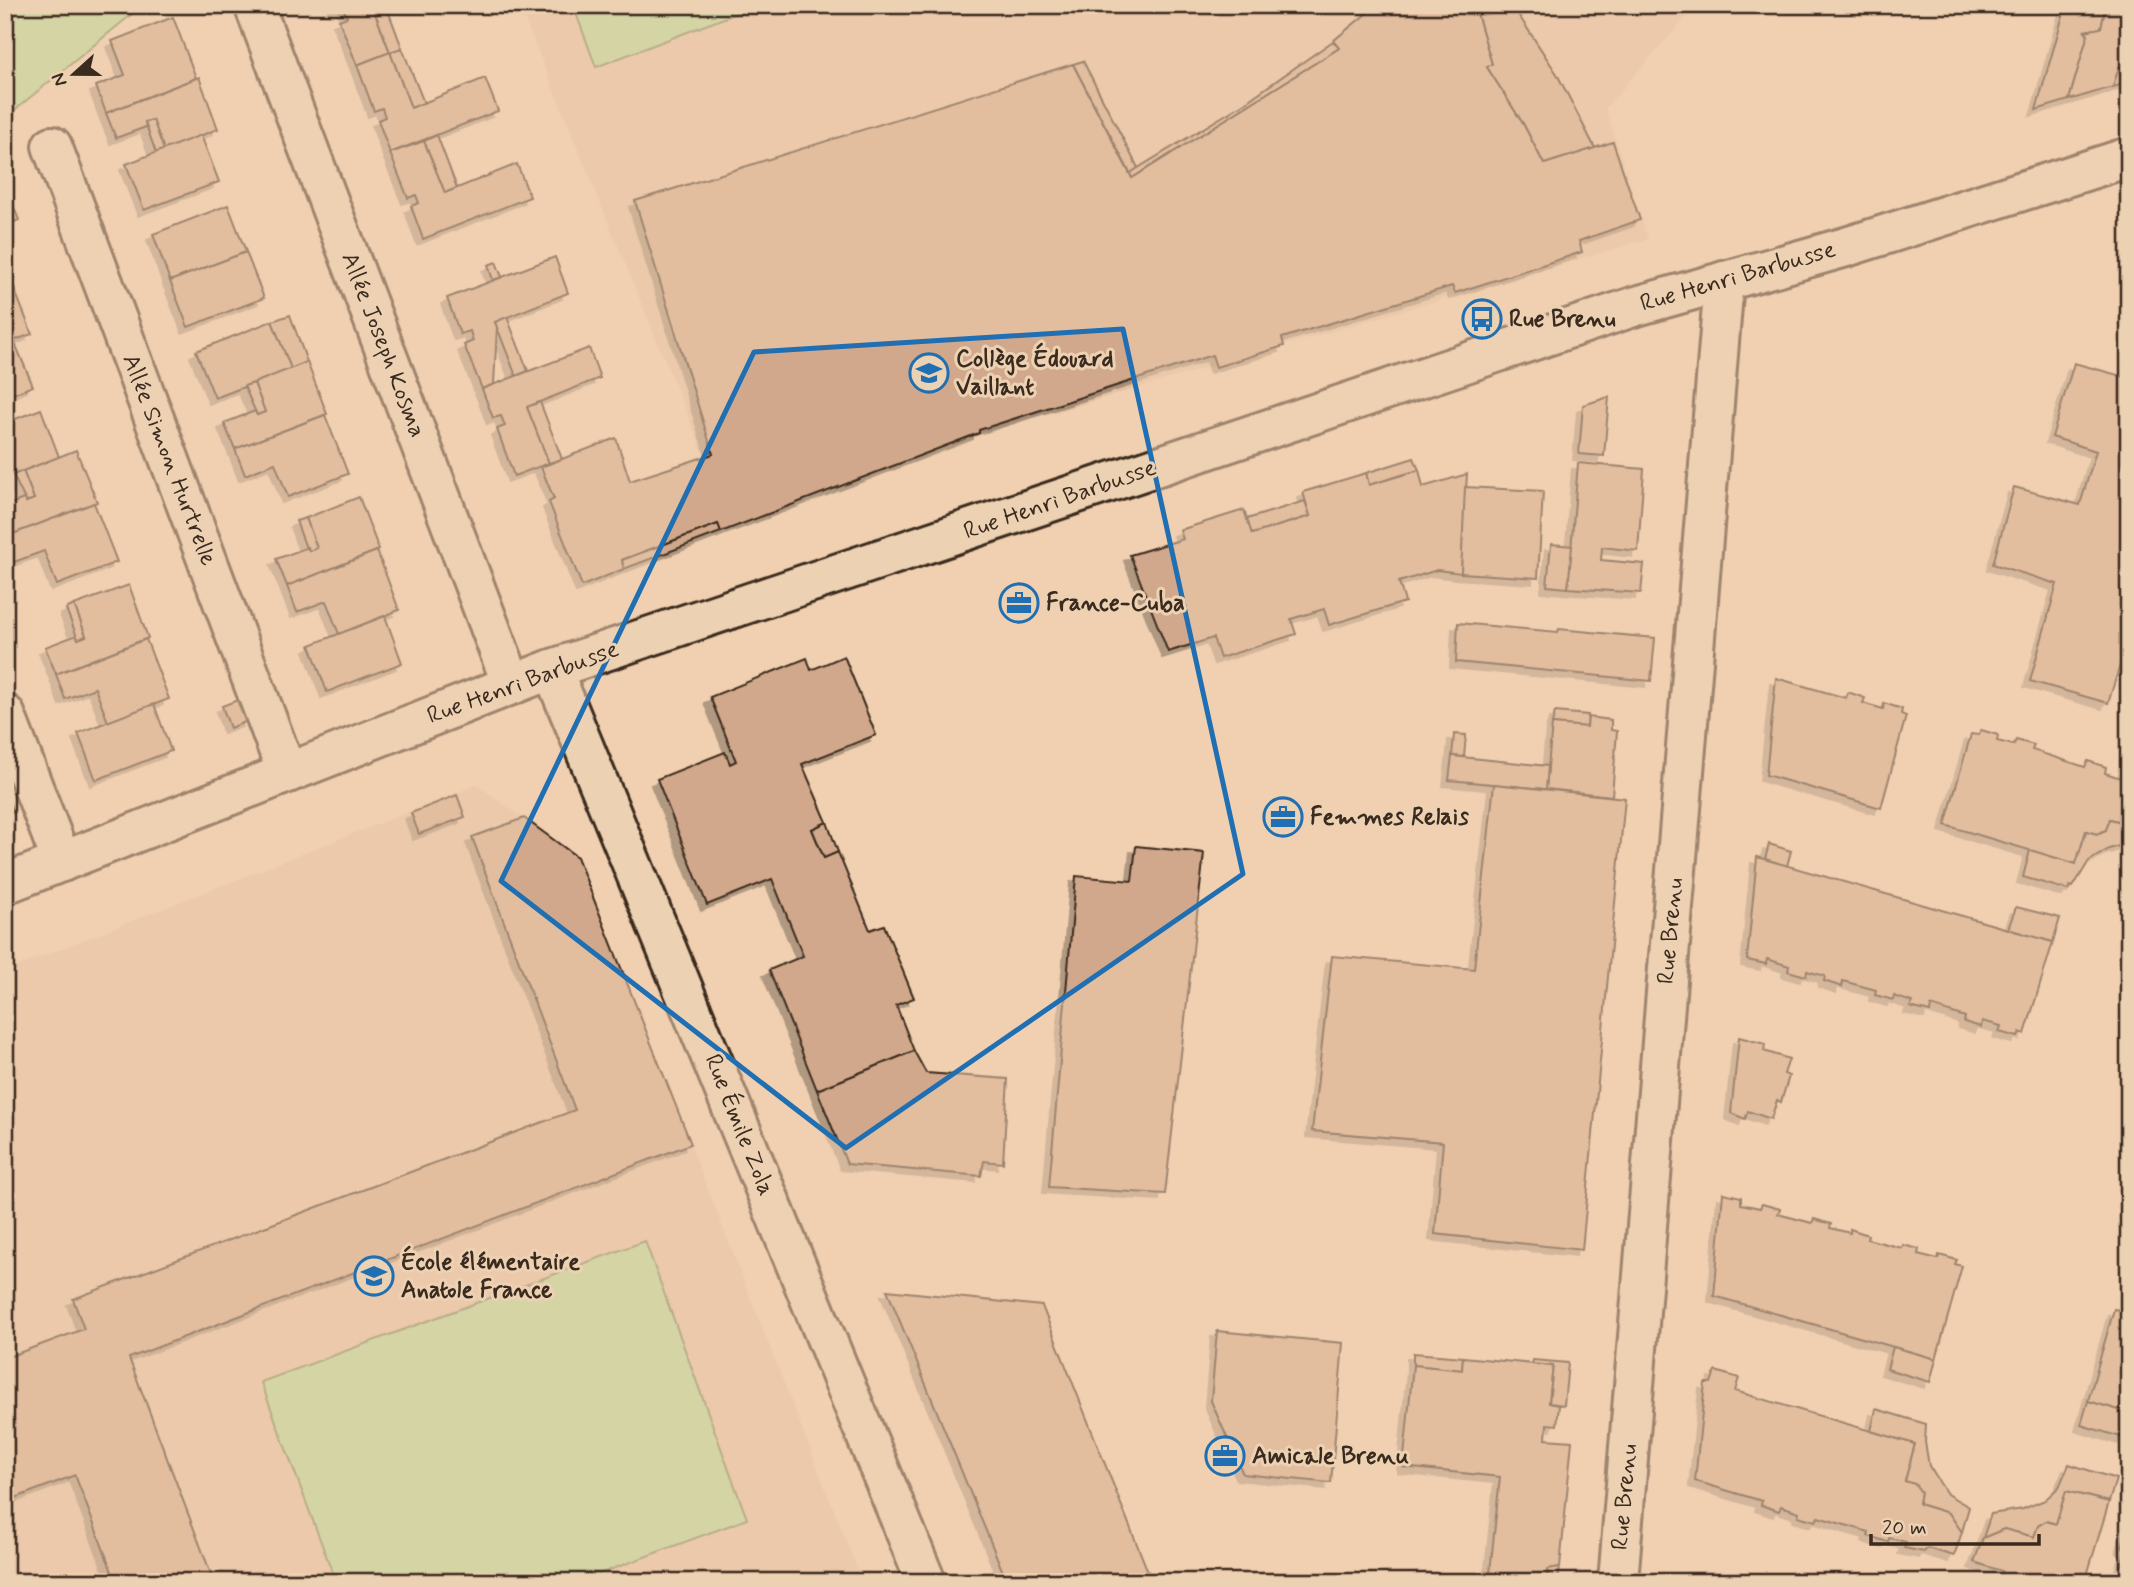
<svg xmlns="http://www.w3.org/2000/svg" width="2134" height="1587" font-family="Mynerve,sans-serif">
	<defs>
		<filter id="shadow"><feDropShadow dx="-6" dy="6" stdDeviation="0" flood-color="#0004"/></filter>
	</defs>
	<rect width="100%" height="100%" fill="#f0d0b0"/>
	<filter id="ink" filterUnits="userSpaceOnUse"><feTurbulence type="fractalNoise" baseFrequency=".0143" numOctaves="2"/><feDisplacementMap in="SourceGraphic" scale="14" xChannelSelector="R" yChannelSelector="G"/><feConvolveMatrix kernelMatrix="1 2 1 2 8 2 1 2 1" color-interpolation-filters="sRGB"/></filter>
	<g filter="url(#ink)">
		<g fill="#e4c1a2">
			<polygon points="519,5 1697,5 1605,108 1648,239 726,508"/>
			<polygon points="477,785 577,857 862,1582 5,1582 5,971"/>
		</g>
		<g fill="#b2da97" stroke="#76825a" stroke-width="2">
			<polygon points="5,5 143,5 5,118"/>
			<polygon points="573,5 758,5 596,67"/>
			<polygon points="645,1241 747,1519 577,1582 336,1582 261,1382"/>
		</g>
		<g fill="#d1a88b" stroke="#3b2a1e" stroke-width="2" filter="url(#shadow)">
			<polygon points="334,5 372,5 390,52 357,65 339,20 347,17 342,5 335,8"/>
			<polygon points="372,5 386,5 402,48 390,52"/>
			<polygon points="1377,5 1486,5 1477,13 1492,64 1487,67 1524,125 1544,164 1613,142 1640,220 1579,241 1582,252 1455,293 1452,286 1282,338 1284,346 1216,367 1212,355 979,430 979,433 721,532 718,524 622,560 624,569 582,586 549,502 554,499 541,467 616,438 630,481 713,454 635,201 1073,64 1132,178 1339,48 1333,41"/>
			<polygon points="1486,5 1512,5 1557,74 1595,148 1544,164 1524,125 1487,67 1492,64 1477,13"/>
			<polygon points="2066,5 2090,5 2105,10 2101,28 2085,31 2088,34 2069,100 2036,110"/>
			<polygon points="2090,5 2129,5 2129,70 2119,67 2113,87 2069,100 2088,34 2085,31 2101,28 2105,10"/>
			<polygon points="173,17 196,78 106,113 96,86 125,75 112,41"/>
			<polygon points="1333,41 1339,48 1132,178 1130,173 1243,104"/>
			<polygon points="402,48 424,103 411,108 390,52"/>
			<polygon points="390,52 411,108 485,78 498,111 390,153 378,120 385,117 382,108 374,111 357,65"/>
			<polygon points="1083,61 1138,168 1130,173 1073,64"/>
			<polygon points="2119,67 2129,70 2129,82 2113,87"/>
			<polygon points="199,77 218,129 164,150 153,120 145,122 146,127 116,138 106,113"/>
			<polygon points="153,120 164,150 156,153 145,122"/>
			<polygon points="201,135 219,182 144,210 126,164"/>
			<polygon points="437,135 457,188 445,193 424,141"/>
			<polygon points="424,141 445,193 517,164 530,197 423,239 411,206 419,203 416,195 408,198 390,153"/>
			<polygon points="5,185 19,220 5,226"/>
			<polygon points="228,205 246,252 170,281 153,234"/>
			<polygon points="246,252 264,298 188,327 170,281"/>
			<polygon points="555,257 568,293 495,322 497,327 494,384 482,389 464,345 473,341 470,331 460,334 447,298"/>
			<polygon points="496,262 502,277 493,280 488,265"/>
			<polygon points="12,283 32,334 5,344 5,285"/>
			<polygon points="290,315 307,362 291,369 272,321"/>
			<polygon points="507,317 528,371 516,376 495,322"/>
			<polygon points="272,321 291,369 215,398 196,351"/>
			<polygon points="14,341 33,386 5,397 5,344"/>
			<polygon points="589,348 600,378 527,407 549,463 514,476 497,429 505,426 501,416 493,418 482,389"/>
			<polygon points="307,362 327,414 235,449 224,423 255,411 257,415 265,412 254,383"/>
			<polygon points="2074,363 2129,378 2129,637 2108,703 2030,681 2057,584 1993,564 2014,487 2080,505 2096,451 2052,437"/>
			<polygon points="254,383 265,412 257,415 244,386"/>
			<polygon points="1609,397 1604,456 1579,454 1583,405"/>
			<polygon points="540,402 562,459 549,463 527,407"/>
			<polygon points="41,409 59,457 5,478 5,423"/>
			<polygon points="325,415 348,474 288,497 275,463 245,475 235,449"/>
			<polygon points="76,450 97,502 5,537 5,506 24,499 26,502 34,499 23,471"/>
			<polygon points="1414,458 1419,470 1369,485 1366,473"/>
			<polygon points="1578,463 1644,469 1638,551 1602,547 1601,560 1644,564 1641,593 1568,588"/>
			<polygon points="1419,470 1423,487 1467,474 1461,573 1437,570 1399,582 1405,602 1329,625 1324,609 1291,619 1296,634 1220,658 1213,638 1168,652 1130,555 1183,539 1180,530 1244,510 1252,534 1310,516 1303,492 1366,473 1369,485"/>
			<polygon points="23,471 34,499 26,502 13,475"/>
			<polygon points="1465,487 1543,491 1538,578 1461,573"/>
			<polygon points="359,497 379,550 287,586 276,559 308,547 309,551 317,548 306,518"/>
			<polygon points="1305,501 1310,516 1252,534 1247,519"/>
			<polygon points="94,503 117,562 57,585 44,551 14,562 5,537"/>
			<polygon points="306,518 317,548 309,551 308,547 306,548 296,521"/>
			<polygon points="718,524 721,532 624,569 622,560"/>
			<polygon points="1551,544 1572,546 1568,588 1547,586"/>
			<polygon points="377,551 399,610 339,634 326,601 297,612 287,586"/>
			<polygon points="129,585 148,638 56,674 45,647 77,635 78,639 86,636 74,605"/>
			<polygon points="74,605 86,636 78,639 66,609"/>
			<polygon points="385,616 402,663 327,692 310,645"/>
			<polygon points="1458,623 1558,632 1559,629 1655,638 1651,681 1456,662"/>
			<polygon points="146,639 169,699 108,722 95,688 65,699 56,674"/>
			<polygon points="844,656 876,735 802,764 827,822 812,829 824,858 838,852 870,930 884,925 914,998 896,1005 914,1051 817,1090 769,970 803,956 772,879 707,905 657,779 725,752 730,764 736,761 710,697 807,658 811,670"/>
			<polygon points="1776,678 1846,698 1848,692 1865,698 1863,703 1883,709 1884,703 1902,709 1901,714 1906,716 1881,808 1766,775"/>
			<polygon points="240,699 248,721 230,728 222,706"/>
			<polygon points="154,704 171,751 96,780 78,733"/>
			<polygon points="1555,712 1588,715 1587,727 1552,724"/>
			<polygon points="1588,717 1611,720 1611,730 1617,731 1612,796 1546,789 1552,724 1587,727"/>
			<polygon points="1981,730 1998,735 1997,741 2014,745 2016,740 2034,745 2032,750 2085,767 2088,761 2106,767 2105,773 2121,778 2124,771 2129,773 2129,824 2110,819 2106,830 2097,834 2086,831 2076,864 1945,825 1971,734 1978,735"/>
			<polygon points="1454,734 1466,735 1464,757 1452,756"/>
			<polygon points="1452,756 1548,766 1546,789 1449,780"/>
			<polygon points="1494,784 1625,798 1582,1250 1435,1234 1443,1142 1312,1131 1332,956 1474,969"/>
			<polygon points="5,791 13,812 5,815"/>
			<polygon points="457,795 465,817 419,834 411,813"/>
			<polygon points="524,818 577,857 691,1144 129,1358 214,1582 116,1582 75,1475 5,1502 5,1358 84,1329 73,1299 575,1110 472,837"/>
			<polygon points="2110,819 2129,824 2129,843 2109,849 2089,861 2073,887 2070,886 2068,890 2023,877 2030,850 2076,864 2086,831 2097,834 2106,830"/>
			<polygon points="827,822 838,852 824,858 812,829"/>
			<polygon points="1769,844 1791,851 1787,866 1765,859"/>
			<polygon points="1136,846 1204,853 1165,1194 1049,1187 1076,876 1132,881"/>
			<polygon points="1757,857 2053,942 2025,1034 2020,1032 2018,1037 1999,1032 2001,1026 1982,1021 1981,1027 1964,1022 1965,1017 1931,1006 1930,1012 1910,1007 1912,1002 1894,996 1893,1000 1875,995 1876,990 1843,981 1842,987 1824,981 1825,976 1807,971 1806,976 1788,971 1789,966 1767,959 1766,964 1747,960"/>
			<polygon points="2016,907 2060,918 2053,942 2008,929"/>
			<polygon points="1739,1037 1765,1044 1764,1051 1789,1059 1784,1074 1789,1076 1781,1102 1777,1100 1771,1119 1748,1111 1745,1119 1731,1113"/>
			<polygon points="914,1051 926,1073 1008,1079 1003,1163 984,1161 981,1176 847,1164 817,1090"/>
			<polygon points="1723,1193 1741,1197 1741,1204 1760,1208 1762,1204 1780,1209 1778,1214 1812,1223 1814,1219 1831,1224 1830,1228 1850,1233 1850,1229 1868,1235 1867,1239 1902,1248 1903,1245 1919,1249 1918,1254 1938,1259 1939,1255 1957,1260 1955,1264 1962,1266 1936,1359 1714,1296"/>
			<polygon points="887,1290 1042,1306 1152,1582 1007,1582"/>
			<polygon points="2120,1307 2129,1309 2129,1413 2088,1401 2114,1309 2119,1310"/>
			<polygon points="1217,1331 1343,1343 1331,1483 1243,1474 1211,1401"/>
			<polygon points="1893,1347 1936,1359 1930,1382 1887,1369"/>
			<polygon points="1413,1353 1463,1357 1462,1370 1413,1365"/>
			<polygon points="1463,1357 1553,1366 1549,1403 1559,1405 1557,1425 1547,1424 1546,1439 1572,1441 1560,1567 1548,1569 1547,1582 1489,1582 1500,1477 1403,1467 1413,1365 1462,1370"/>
			<polygon points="1533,1360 1568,1363 1564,1405 1549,1403 1553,1366 1532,1364"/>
			<polygon points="1715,1371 1739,1378 1735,1391 1915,1444 1905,1481 1915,1484 1921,1492 1919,1504 1949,1513 1962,1532 1954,1556 1927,1548 1924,1552 1904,1548 1906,1542 1889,1538 1888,1542 1868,1536 1869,1532 1818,1517 1816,1521 1798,1516 1799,1512 1781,1506 1779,1511 1761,1505 1762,1501 1695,1481 1705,1383 1711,1383"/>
			<polygon points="2088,1401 2129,1413 2129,1424 2124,1438 2081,1425"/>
			<polygon points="1876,1409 1926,1424 1925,1442 1929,1466 1947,1494 1969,1507 1962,1532 1949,1513 1919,1504 1921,1492 1915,1484 1905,1481 1915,1444 1871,1431"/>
			<polygon points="2069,1464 2116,1479 2109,1502 2066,1491 2056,1524 2046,1521 2038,1526 2034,1537 2004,1529 1983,1538 1991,1514 2023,1509 2045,1500 2059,1487"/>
			<polygon points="2066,1491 2109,1502 2085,1582 2039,1582 2022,1576 2020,1581 2000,1576 2002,1571 1974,1562 1983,1538 2004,1529 2034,1537 2038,1526 2046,1521 2056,1524"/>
			<polygon points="2129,1523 2129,1582 2115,1582 2126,1549 2122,1547"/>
			<polygon points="1560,1567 1558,1582 1547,1582 1548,1569"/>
		</g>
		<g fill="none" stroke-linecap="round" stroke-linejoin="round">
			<g stroke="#3b2a1e" stroke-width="44">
				<g id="street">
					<polyline points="254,5 512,685"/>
					<polyline points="52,146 287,773"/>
					<polyline points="552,669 926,1582"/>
					<polyline points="5,714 62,862"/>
					<polyline points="1618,1582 1724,281"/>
				</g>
			</g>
			<g stroke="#3b2a1e" stroke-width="44">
				<polyline id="secondary" points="5,884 552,669 1633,307 1846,247 2129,157"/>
			</g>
			<use href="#street" stroke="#ecd1b3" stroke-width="38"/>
			<use href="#secondary" stroke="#ecd1b3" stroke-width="38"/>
		</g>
	</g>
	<path d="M0 0H2134V1587H0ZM 1123,329 L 1243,874 L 846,1148 L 501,881 L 754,352 Z" fill="#f0d0b0" fill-opacity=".55" fill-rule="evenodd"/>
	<path fill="none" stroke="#1f6fb2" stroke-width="5" stroke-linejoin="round" d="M 1123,329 L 1243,874 L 846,1148 L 501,881 L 754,352 Z"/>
	<defs>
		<g id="bus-ring" transform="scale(2.0125)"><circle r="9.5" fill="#ecd1b3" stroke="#1f6fb2" stroke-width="1.5"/><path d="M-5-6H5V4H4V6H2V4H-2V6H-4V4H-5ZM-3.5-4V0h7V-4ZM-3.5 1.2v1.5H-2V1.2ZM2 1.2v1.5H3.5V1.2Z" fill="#1f6fb2"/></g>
		<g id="school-ring" transform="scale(2.0125)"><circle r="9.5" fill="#ecd1b3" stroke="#1f6fb2" stroke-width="1.5"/><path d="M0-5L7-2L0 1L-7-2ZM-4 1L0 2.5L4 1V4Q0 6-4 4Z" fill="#1f6fb2"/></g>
		<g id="office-ring" transform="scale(2.0125)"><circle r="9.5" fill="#ecd1b3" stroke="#1f6fb2" stroke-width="1.5"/><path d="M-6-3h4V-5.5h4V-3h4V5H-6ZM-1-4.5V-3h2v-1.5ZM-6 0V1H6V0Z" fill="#1f6fb2"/></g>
	</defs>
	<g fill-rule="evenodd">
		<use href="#bus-ring" x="1482" y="319"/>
		<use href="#school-ring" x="929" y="373"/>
		<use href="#office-ring" x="1019" y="603"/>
		<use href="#office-ring" x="1283" y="817"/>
		<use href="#school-ring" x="374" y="1276"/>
		<use href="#office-ring" x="1225" y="1456"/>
	</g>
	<g text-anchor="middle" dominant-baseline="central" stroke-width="6" stroke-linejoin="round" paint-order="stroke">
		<g font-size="24" fill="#3b2a1e" stroke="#ecd1b3">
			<text transform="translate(1738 277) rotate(-16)">Rue Henri Barbusse</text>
			<text transform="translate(383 345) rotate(69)">Allée Joseph Kosma</text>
			<text transform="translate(169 460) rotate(69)">Allée Simon Hurtrelle</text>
			<text transform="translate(1060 500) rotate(-19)">Rue Henri Barbusse</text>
			<text transform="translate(523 683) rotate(-20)">Rue Henri Barbusse</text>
			<text transform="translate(1671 931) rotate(-85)">Rue Brenu</text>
			<text transform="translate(739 1125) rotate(68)">Rue Émile Zola</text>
			<text transform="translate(1625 1497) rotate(-85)">Rue Brenu</text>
		</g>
		<g font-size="24" font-weight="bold" fill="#3b2a1e" stroke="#ecd1b3" text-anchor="start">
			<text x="1509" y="319">Rue Brenu</text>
			<text x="956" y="359">Collège Édouard<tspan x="956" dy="28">Vaillant</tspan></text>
			<text x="1046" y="603">France-Cuba</text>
			<text x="1310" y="817">Femmes Relais</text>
			<text x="401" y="1262">École élémentaire<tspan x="401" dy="28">Anatole France</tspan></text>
			<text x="1252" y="1456">Amicale Brenu</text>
		</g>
	</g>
	<rect width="2134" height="1587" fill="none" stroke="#ecd1b3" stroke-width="28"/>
	<rect x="14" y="14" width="2106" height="1559" fill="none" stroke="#3b2a1e" stroke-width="2.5" filter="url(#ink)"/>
	<g transform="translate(74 74) rotate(249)" stroke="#ecd1b3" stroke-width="5" paint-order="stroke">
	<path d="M0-5L12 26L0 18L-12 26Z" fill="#3b2a1e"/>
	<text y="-10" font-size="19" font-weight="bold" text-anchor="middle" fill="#3b2a1e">N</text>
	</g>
	<path d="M1871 1534v10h168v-10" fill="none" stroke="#3b2a1e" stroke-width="3.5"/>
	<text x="1882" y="1534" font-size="21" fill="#3b2a1e" stroke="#ecd1b3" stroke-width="5" paint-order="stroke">20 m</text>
</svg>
